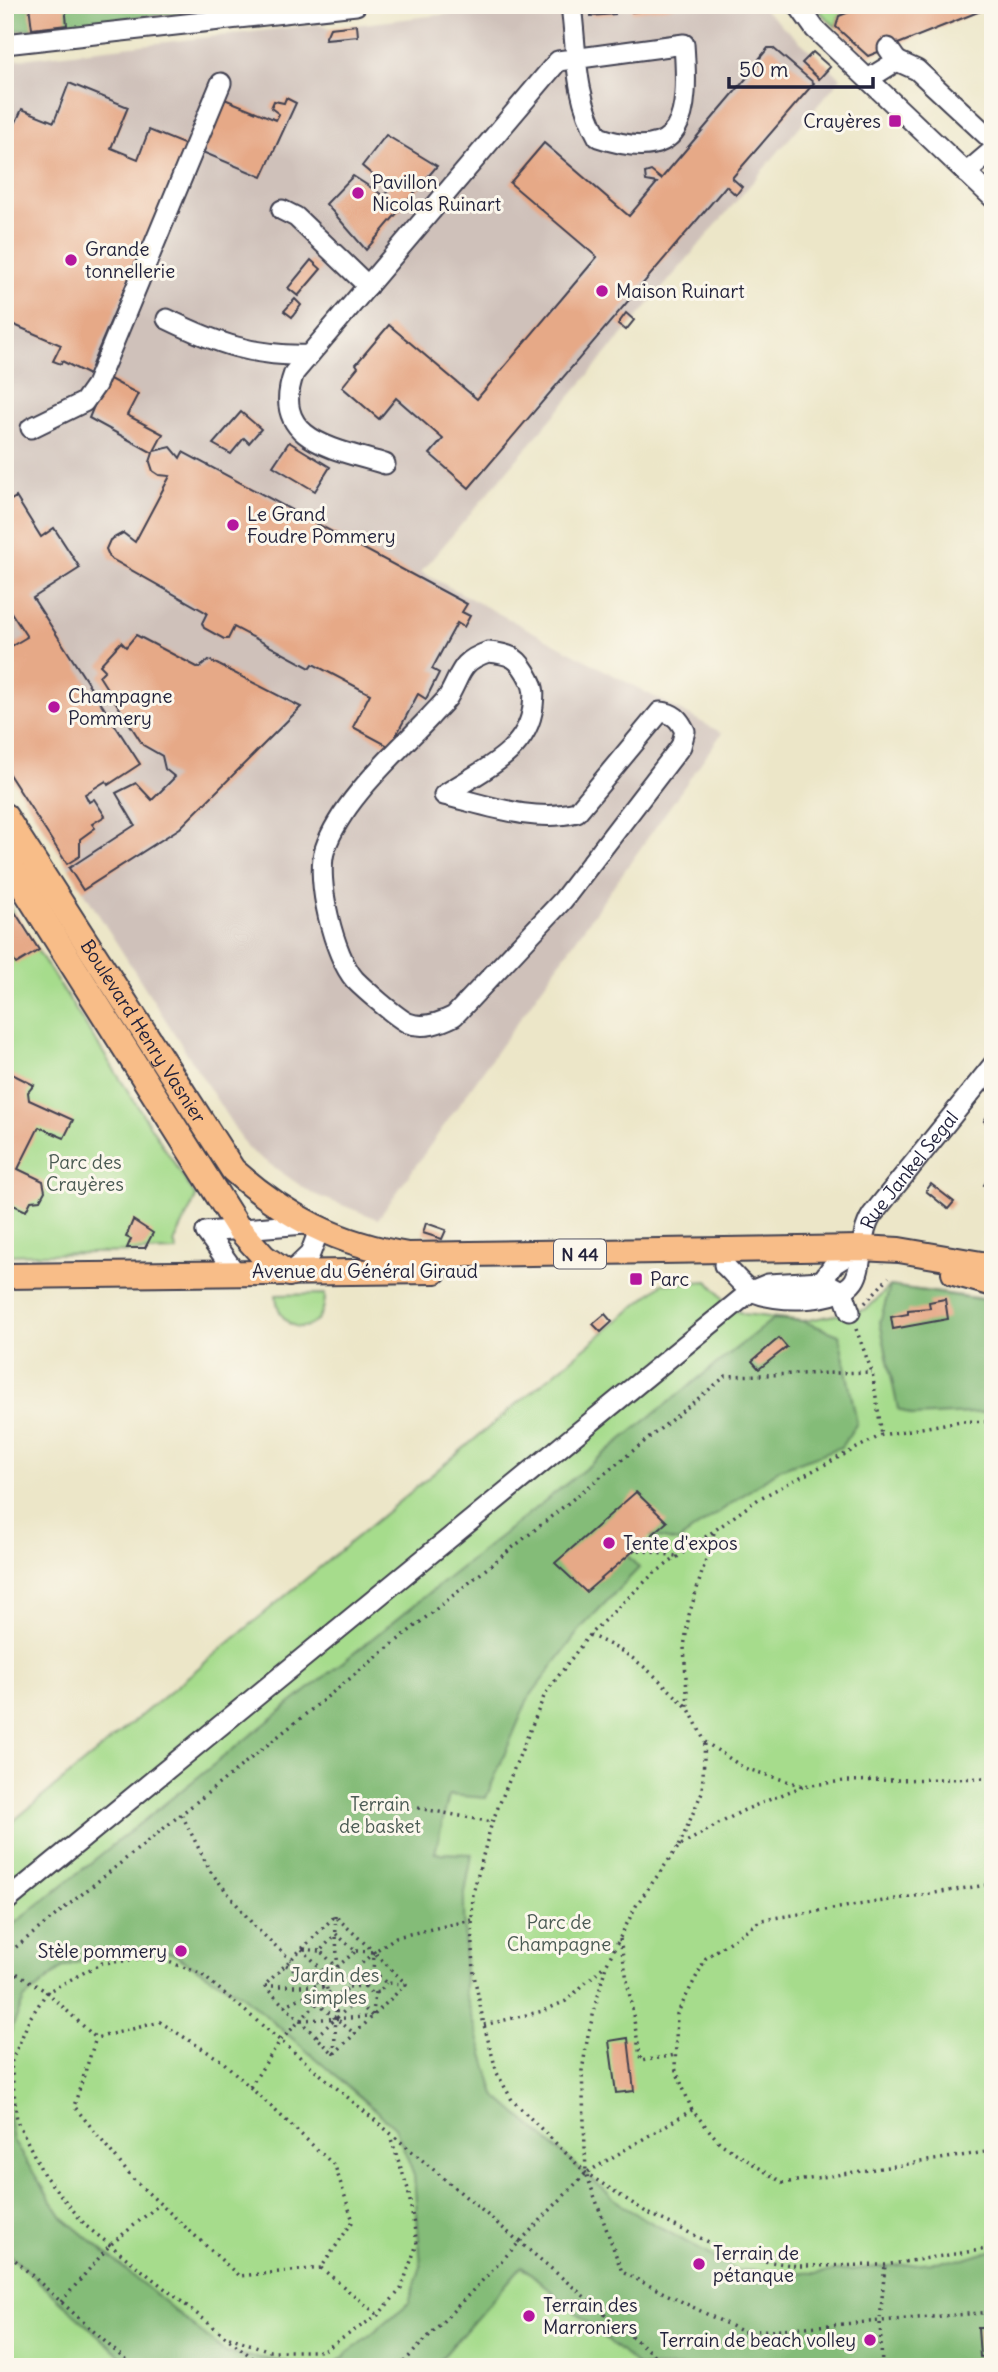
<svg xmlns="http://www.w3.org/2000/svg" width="998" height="2372" font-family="Delius,sans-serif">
	<rect width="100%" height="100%" fill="#fbf7ec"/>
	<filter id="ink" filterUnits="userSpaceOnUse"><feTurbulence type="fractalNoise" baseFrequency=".0143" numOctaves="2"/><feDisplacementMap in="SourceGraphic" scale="14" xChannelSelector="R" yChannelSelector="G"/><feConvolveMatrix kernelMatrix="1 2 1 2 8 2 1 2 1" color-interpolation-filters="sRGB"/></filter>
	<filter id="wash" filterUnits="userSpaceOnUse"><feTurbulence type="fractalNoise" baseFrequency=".00686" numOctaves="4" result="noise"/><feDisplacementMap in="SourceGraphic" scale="28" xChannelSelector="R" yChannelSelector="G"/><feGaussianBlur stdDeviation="1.57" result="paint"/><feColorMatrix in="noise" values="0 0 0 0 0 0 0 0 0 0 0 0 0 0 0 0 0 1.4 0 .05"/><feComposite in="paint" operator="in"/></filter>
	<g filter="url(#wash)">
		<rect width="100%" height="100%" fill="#ece6c8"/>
		<polygon fill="#cfc1ba" points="521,5 759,5 841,78 421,572 722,733 378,1219 311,1193 248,1149 5,768 5,61 319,24 330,28"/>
		<g fill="#a6dc8c" stroke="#647f64" stroke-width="2">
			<polygon points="819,5 866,5 839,16 836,27 818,10"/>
			<polygon points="5,900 196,1197 174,1243 177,1251 5,1255"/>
			<polygon points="708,1281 731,1308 744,1314 803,1321 867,1309 890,1286 993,1300 993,2367 5,2367 5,1828 662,1284"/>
			<path d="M 325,1294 C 326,1337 279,1339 276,1295 Z"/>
		</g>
		<g fill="#84bc78" stroke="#536f5a" stroke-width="2">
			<polygon points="5,5 249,5 5,32"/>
			<polygon points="890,1286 993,1301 993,1412 913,1416 898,1409 880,1322"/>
			<polygon points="773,1319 803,1321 839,1335 857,1423 841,1447 780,1469 677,1542 649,1536 627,1555 639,1568 582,1627 528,1699 486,1798 449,1795 435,1853 472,1854 464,1899 465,1992 495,2095 624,2207 736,2270 816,2273 965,2259 993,2250 993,2367 639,2367 522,2266 434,2367 331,2367 409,2303 421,2266 414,2176 395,2127 243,1996 171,1953 124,1947 63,1967 24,1999 5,2046 5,1931"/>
			<polygon points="5,2091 13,2141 62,2217 226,2353 319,2367 133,2367 5,2251"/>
		</g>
		<g id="blocks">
			<g fill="#e6a987">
				<polygon points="29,5 65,5 67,25 32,29"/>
				<polygon points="591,5 614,5 615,14 591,16"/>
				<polygon points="631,5 674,5 674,7 632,12"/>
				<polygon points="866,5 993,5 993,6 868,56 836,27 839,16"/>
				<polygon points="546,6 546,12 517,15 517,9"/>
				<polygon points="357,25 358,36 325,39 330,28"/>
				<polygon points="768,48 773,48 814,83 732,178 742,187 736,195 726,186 469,488 430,454 443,439 396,398 379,419 342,387 358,367 356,364 389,325 477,399 597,257 510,183 544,143 629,216 657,183 646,181 645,173 651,171 661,179 761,61 759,59"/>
				<polygon points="813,52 830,67 819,79 802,63"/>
				<polygon points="69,83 128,107 111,148 138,159 149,130 186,145 91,367 94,368 91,376 62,361 61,364 53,361 61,345 5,321 5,118 16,122 22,109 54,122"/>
				<polygon points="222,98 276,120 279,114 271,108 274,101 284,103 286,98 296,103 262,177 200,151"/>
				<polygon points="386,135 437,166 366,250 326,204 353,176 384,196 389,189 362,166"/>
				<polygon points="311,260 321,269 298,296 288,288"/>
				<polygon points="295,299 301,305 292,317 284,311"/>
				<polygon points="626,313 634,320 626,330 618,324"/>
				<polygon points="106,377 138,394 127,415 163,434 154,451 171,447 180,458 183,452 467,604 462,612 470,616 464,627 457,623 432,669 439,673 426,699 418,694 390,747 353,727 370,694 313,664 310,668 234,627 228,639 224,639 204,628 202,623 207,613 110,558 106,549 110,540 123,533 135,542 170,476 159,475 153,471 150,462 153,453 89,418"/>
				<polygon points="241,412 261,429 249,443 244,438 231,454 213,444"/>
				<polygon points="289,442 330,467 315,491 273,466"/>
				<polygon points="16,497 41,537 54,528 80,568 33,598 140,764 108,785 106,781 85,794 89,802 94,799 105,816 92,824 95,828 80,839 80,856 67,864 5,768 5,650 27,637 5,603 5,504"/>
				<polygon points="136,635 199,668 209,660 301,707 180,828 83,890 69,868 135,825 116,793 136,783 152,800 175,777 165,769 162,756 143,745 99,676 105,670 100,665 121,642 126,647"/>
				<polygon points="15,912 39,950 16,964 5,947 5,918"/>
				<polygon points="12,1074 34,1085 28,1092 29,1100 73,1120 64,1138 39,1127 18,1169 43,1181 45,1191 40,1200 31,1201 26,1211 5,1201 5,1083"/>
				<polygon points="993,1107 993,1128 984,1121"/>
				<polygon points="993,1171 993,1191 984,1185"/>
				<polygon points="931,1184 954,1202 948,1209 926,1191"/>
				<polygon points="133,1220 153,1233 145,1248 127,1248 131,1239 126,1237"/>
				<polygon points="426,1223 446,1230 442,1239 423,1233"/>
				<polygon points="945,1299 948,1319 893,1329 891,1317 908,1314 908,1310 930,1308 929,1302"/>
				<polygon points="605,1314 612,1322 601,1332 593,1324"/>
				<polygon points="779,1338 787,1347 759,1369 752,1361"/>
				<polygon points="636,1492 667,1522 586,1592 555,1563"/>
				<polygon points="628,2038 634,2091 616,2093 609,2041"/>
				<polygon points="978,2328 993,2328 993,2356 980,2357"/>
			</g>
		</g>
	</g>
	<g filter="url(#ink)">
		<use href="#blocks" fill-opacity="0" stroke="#403f50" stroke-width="2"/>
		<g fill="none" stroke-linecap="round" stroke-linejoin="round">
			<g stroke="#403f50" stroke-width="23">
				<g id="minor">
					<polyline points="798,5 815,29 993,198"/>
					<polyline points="5,44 356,5"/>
					<polyline points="897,61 917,70 993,141"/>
					<polyline points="868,79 897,61 888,48"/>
					<polyline points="966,173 993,150"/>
					<polyline points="282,210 296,217 368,286"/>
					<path d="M 167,319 C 216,343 254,357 309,355"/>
					<polyline points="31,428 84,402 96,385 221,83"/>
					<path d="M 385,464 C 336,449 269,441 294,373 L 558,61 L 684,44 C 689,115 686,167 598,137 C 574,95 577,51 571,5"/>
					<path d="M 488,652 C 512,654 519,658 530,680 C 535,689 534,695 533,706 C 528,753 480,771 444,795 C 486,805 534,823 577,812 L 660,712 C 674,713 679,719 685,731 L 681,746 L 563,900 L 454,1016 C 440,1023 424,1029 408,1023 C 397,1018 364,989 355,980 C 334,957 315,878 325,849 C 341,801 396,753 430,717 C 436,710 443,704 448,697 C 462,673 459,662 488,652 Z"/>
					<polyline points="206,1232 305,1224"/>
					<polyline points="206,1232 235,1272"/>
					<path id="s1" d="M 724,1265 C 733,1273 742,1286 752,1291 C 774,1303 839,1303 854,1281 C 864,1266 858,1237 872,1215 L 993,1065"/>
					<polyline points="289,1274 310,1254 319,1230"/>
					<polyline points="850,1312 843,1292 822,1281 834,1264 860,1248"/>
					<polyline points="5,1902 751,1291 768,1284 822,1281"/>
				</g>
			</g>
			<g stroke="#403f50" stroke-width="28">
				<g id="major">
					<path id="s2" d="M 5,816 L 233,1170 C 286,1217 338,1244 408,1255 L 860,1248 L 899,1250 L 993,1266"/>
					<polyline points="5,858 239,1229 264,1257 289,1274"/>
					<polyline points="954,1273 993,1284"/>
					<polyline points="5,1276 435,1271"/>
				</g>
			</g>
			<g stroke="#403f50" stroke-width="3.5" stroke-dasharray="2 5" stroke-linecap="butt">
				<polyline points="865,1303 889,1277"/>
				<polyline points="856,1329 872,1372 882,1435"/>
				<polyline points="993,1422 961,1421 882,1435 760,1498 652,1575 589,1635 545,1694 492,1822 473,1893 472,1920 474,1975 484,2025 497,2073 512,2100 586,2173 646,2212 742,2258 798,2266 885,2265 993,2248"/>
				<polyline points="714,1533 689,1615 684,1647 688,1707 705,1742 744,1768 803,1786 844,1781 993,1778"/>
				<polyline points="632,1549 676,1556"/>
				<path d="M 589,1635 C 636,1655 651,1672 686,1706"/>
				<polyline points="418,1808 492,1822"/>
				<polyline points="182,1815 210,1871 255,1927 291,1960"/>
				<polyline points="679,1846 702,1792 705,1742"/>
				<polyline points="993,1884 761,1920 706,1958 677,2014 675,2068 692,2110 720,2143 783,2183 993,2151"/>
				<polyline points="335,1916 338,1976"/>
				<polygon points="336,1934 356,1951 337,1967 320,1951"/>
				<polyline points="620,1939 641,2061 676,2055"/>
				<polyline points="302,1949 331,1979"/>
				<polyline points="304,1949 320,1951"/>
				<polyline points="356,1951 374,1952 406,1984 334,2054 264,1986 335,1916 374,1952 373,1975"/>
				<polyline points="5,1956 726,1376 872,1372"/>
				<polyline points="286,1965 324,1985"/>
				<polyline points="5,1966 47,1992 96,2038 160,2022 222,2061 335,2166 353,2221 321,2268 239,2276 133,2179 74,2106 96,2038"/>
				<polyline points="265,1986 326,1986"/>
				<polyline points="365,1986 371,1993 379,1992 386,1983"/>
				<polyline points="349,1987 365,1986 373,1975 379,1976 386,1983 404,1984"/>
				<polyline points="345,1990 373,2017"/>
				<polyline points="328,1992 337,1997 349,1987 347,1977"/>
				<polyline points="317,2003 355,2034"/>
				<polyline points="284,2006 324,1987"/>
				<polyline points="373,2015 375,1992"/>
				<polyline points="301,2020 371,2017"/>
				<polyline points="484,2025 543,2011 566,2001 604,1966"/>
				<polyline points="316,2036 356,2001"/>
				<polyline points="334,2054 337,1997"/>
				<polyline points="250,2087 280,2041 328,1992 326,1986 331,1979 347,1977 374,1952 396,1937 472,1920"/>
				<polyline points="692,2110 586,2173 622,2272 743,2332 993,2312"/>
				<polyline points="5,2251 133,2367"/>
				<polyline points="321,2268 378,2315"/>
				<polyline points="61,2302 110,2245 160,2204"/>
				<polyline points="229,2337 270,2351 323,2351 378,2315 401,2289 417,2244 408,2189 390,2136"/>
				<polyline points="264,2367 86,2226 44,2175 17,2121 11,2063 30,2018 47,1992 102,1963 157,1958 200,1973 668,2367"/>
				<polyline points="399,2367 586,2173 582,2071 588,2035 606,1965 637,1904 679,1846 742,1811 803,1786"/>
				<polyline points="882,2367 880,2321 885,2265"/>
			</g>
			<use href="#minor" stroke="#fff" stroke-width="19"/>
			<use href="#major" stroke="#f8bd88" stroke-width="24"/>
		</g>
	</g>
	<g fill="#b5179e" stroke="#fbf7ec" stroke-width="2.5">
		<rect x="888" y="114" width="14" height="14" rx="3.5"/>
		<circle cx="358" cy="193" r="7"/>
		<circle cx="71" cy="260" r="7"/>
		<circle cx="602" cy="291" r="7"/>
		<circle cx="233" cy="525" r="7"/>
		<circle cx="54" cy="707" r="7"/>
		<rect x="629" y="1272" width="14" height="14" rx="3.5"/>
		<circle cx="609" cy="1543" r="7"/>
		<circle cx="181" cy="1951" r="7"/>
		<circle cx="699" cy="2264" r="7"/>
		<circle cx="529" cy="2316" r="7"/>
		<circle cx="870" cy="2340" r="7"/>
	</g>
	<g text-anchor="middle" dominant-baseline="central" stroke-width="6" stroke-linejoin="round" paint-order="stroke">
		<rect fill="#fbf7ec" stroke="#636270" stroke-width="2" x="554" y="1239.5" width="52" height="29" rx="5"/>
		<g font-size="18" font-weight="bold" fill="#22223b">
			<text x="580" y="1254">N 44</text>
		</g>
		<g font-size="19" fill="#22223b" stroke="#fbf7ec" text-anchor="start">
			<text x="881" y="121" text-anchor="end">Crayères</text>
			<text x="372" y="182">Pavillon<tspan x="372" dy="22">Nicolas Ruinart</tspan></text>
			<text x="85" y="249">Grande<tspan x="85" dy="22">tonnellerie</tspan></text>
			<text x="616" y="291">Maison Ruinart</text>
			<text x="247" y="514">Le Grand<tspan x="247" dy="22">Foudre Pommery</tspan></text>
			<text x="68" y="696">Champagne<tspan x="68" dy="22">Pommery</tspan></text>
			<text x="650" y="1279">Parc</text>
			<text x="623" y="1543">Tente d'expos</text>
			<text x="167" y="1951" text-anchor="end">Stèle pommery</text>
			<text x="713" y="2253">Terrain de<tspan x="713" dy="22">pétanque</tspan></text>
			<text x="543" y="2305">Terrain des<tspan x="543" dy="22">Marroniers</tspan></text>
			<text x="856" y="2340" text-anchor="end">Terrain de beach volley</text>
		</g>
		<g font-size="19" fill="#22223b" stroke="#fbf7ec">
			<text stroke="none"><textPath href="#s2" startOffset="256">Boulevard Henry Vasnier</textPath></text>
			<text stroke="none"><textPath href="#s1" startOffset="273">Rue Jankel Segal</textPath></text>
			<text x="365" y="1271">Avenue du Général Giraud</text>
		</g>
		<g font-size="19" fill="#4a5a53" stroke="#fbf7ec">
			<text x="85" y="1162">Parc des<tspan x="85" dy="22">Crayères</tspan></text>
			<text x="380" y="1804">Terrain<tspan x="380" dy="22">de basket</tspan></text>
			<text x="559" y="1922">Parc de<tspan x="559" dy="22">Champagne</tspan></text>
			<text x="335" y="1975">Jardin des<tspan x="335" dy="22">simples</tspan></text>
		</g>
	</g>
	<rect width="998" height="2372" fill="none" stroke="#fbf7ec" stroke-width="28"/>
	<path d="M729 77v10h144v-10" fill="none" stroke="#22223b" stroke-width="3.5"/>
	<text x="739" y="77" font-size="21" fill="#22223b" stroke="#fbf7ec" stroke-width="5" paint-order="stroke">50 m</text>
</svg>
